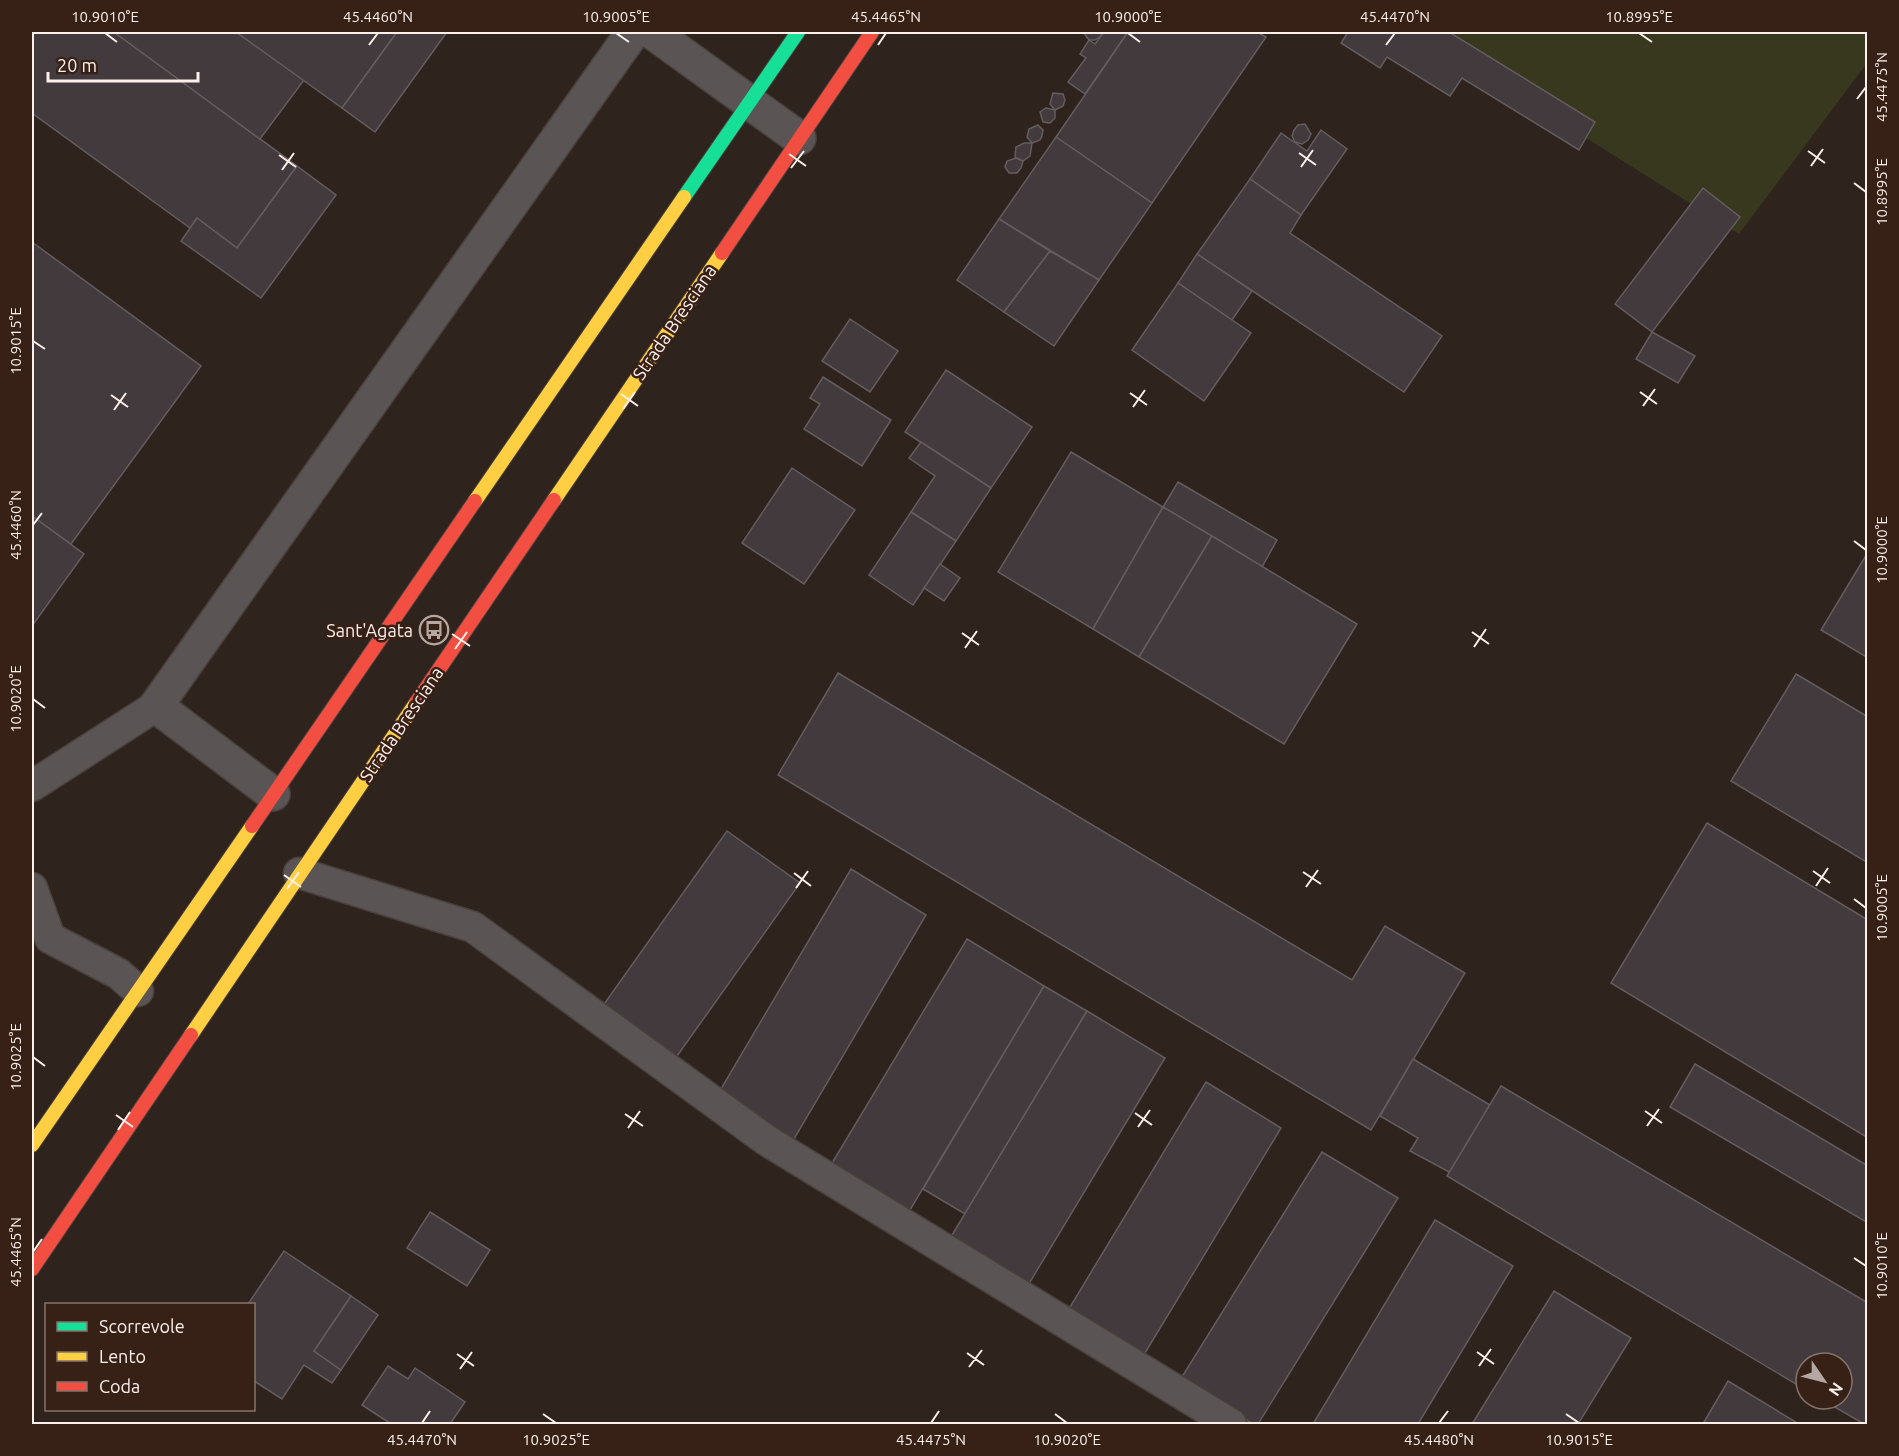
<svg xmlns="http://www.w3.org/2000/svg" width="1899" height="1456" font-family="Ubuntu,sans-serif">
	<rect width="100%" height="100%" fill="#2f231e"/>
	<polygon fill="#37381e" points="1417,32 1867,32 1867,63 1739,234"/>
	<g fill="#423a3c" stroke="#645c5e" stroke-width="1.5">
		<polygon points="32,32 114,32 297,166 237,248 197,218 190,228 32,113"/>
		<polygon points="114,32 236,32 304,80 260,139"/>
		<polygon points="236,32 397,32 342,108"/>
		<polygon points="397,32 447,32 375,132 342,108"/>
		<polygon points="1083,32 1102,32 1101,36 1095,40 1089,40"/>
		<polygon points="1104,32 1128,32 1085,94 1068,82 1086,58 1080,54 1089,40 1095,44"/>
		<polygon points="1128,32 1257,32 1266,37 1152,203 1056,137"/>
		<polygon points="1348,32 1449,32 1595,122 1579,150 1462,78 1450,96 1387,57 1380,68 1341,43"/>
		<polygon points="1053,93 1063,94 1065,100 1063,106 1055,110 1050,104"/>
		<polygon points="1046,108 1055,110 1055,118 1050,123 1043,122 1040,112"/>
		<polygon points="1305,124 1311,134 1308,140 1302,144 1295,142 1292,136 1294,130 1298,125"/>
		<polygon points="1038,125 1043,130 1042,136 1040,140 1032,143 1027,137 1029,129"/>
		<polygon points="1321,130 1347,149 1301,215 1250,179 1281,133 1307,151"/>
		<polygon points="1056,137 1152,203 1099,280 999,219"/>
		<polygon points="1024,143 1032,143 1030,156 1023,161 1015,157 1016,147"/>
		<polygon points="1016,158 1023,161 1021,168 1017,173 1009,173 1005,167 1007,161"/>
		<polygon points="297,166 336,195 261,298 181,241 197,218 237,248"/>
		<polygon points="1250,179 1301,215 1290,233 1442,336 1404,392 1197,254"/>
		<polygon points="1703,188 1740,217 1652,332 1615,304"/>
		<polygon points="999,219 1050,251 1004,312 957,280"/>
		<polygon points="32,242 201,366 71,544 32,516"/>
		<polygon points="1050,251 1099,280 1054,346 1004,312"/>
		<polygon points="1197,254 1252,291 1232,320 1178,283"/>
		<polygon points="1178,283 1251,333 1204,401 1132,350"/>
		<polygon points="850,319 898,351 870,392 822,361"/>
		<polygon points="1652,332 1695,356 1678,383 1636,359"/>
		<polygon points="946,370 1032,427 991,488 905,432"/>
		<polygon points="823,377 891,420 862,466 804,429 820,404 810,398"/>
		<polygon points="921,442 991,488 956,541 911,512 935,476 909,458"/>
		<polygon points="1071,452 1163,507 1093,629 998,572"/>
		<polygon points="792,468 855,510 804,584 742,543"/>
		<polygon points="1178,482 1277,540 1262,567 1163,507"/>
		<polygon points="1163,507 1212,536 1139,657 1093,629"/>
		<polygon points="911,512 956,541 913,605 869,575"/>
		<polygon points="32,516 84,554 32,626"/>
		<polygon points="1212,536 1357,624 1284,744 1139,657"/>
		<polygon points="1868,552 1868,658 1821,630"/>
		<polygon points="940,564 960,578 944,601 924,588"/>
		<polygon points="838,673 1352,980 1385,926 1465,973 1371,1130 778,775"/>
		<polygon points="1796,674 1868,717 1868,863 1731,781"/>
		<polygon points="1707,823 1868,920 1868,1138 1611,983"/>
		<polygon points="727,831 800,883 670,1066 597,1014"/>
		<polygon points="851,869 926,915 791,1144 715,1099"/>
		<polygon points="967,939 1044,986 907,1215 829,1168"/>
		<polygon points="1044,986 1087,1011 965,1214 923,1189"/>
		<polygon points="1087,1011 1165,1058 1027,1287 949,1240"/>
		<polygon points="1413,1059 1490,1105 1451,1173 1410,1151 1418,1138 1380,1116"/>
		<polygon points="1695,1064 1868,1166 1868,1223 1670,1107"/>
		<polygon points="1206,1082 1281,1128 1142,1358 1067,1312"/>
		<polygon points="1501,1086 1868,1303 1868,1424 1864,1424 1821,1399 1842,1399 1842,1363 1806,1363 1806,1390 1447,1176"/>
		<polygon points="1322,1152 1398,1198 1258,1424 1253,1424 1180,1380"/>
		<polygon points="430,1212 490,1250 467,1286 407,1248"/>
		<polygon points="1435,1220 1513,1266 1418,1424 1313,1424"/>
		<polygon points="284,1251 351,1296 314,1351 341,1370 332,1383 304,1365 282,1399 254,1381 254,1304 248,1304"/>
		<polygon points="1554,1291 1631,1338 1578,1424 1472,1424"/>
		<polygon points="351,1296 378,1315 341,1370 314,1351"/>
		<polygon points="388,1366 408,1379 415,1368 465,1402 450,1424 391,1424 362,1405"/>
		<polygon points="1728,1381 1799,1424 1708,1424 1704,1422"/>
	</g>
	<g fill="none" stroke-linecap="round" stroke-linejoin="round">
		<g stroke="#4a413c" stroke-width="33">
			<g id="lane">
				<polyline points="32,786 156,706"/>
				<polyline points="299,873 473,927 766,1140 1231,1424"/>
				<polyline points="32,888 50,938 119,974 138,991"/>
			</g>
		</g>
		<g stroke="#4a413c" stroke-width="36">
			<g id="street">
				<polyline points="652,32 799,138"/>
				<polyline points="273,794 156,706 633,32"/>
			</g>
		</g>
		<g stroke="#4a413c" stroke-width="16">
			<polyline id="fast" points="684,197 798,32"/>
		</g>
		<g stroke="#4a413c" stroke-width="16">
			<g id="slow">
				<polyline points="554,500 722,253"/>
				<polyline points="475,501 684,197"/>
				<polyline points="191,1035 416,703"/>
				<polyline points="32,1145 252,826"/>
			</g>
		</g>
		<g stroke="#4a413c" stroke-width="16">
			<g id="jam">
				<polyline points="722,253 872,32"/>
				<polyline points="416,703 554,500"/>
				<polyline points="252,826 475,501"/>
				<polyline points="32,1269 191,1035"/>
			</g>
		</g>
		<use href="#lane" stroke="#5a5554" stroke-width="30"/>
		<use href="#street" stroke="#5a5554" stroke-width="33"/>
		<use href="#fast" stroke="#16e098" stroke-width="14"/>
		<use href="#slow" stroke="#ffcf43" stroke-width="14"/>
		<use href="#jam" stroke="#f24e42" stroke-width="14"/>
	</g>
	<path fill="none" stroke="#fdf0eb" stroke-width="2" d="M 105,33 L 117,42M 616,33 L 629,42M 1128,33 L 1140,42M 1639,33 L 1652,42M 369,45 L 378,33M 878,45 L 886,33M 1386,45 L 1395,33M 1857,99 L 1866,87M 1808,151 L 1825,163M 1299,153 L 1316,165M 789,154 L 806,166M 279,155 L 296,167M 1811,166 L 1823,149M 1301,167 L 1313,150M 791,168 L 804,151M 282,170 L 294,153M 1854,183 L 1866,192M 33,341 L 45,349M 1640,392 L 1657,404M 1130,393 L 1147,405M 621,394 L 638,406M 111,395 L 128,407M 1643,406 L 1655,389M 1133,407 L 1145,390M 623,409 L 635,392M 114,410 L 126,393M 33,525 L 42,513M 1854,541 L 1866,550M 1472,632 L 1489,644M 962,633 L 979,645M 452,634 L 470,646M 1474,647 L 1486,629M 965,648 L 977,631M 455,649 L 467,632M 33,699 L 45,708M 1813,871 L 1830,883M 1303,872 L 1321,884M 794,873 L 811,886M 284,875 L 301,887M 1816,886 L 1828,868M 1306,887 L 1318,870M 796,888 L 808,871M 287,889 L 299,872M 1854,899 L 1866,908M 33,1057 L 45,1066M 1645,1111 L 1662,1123M 1135,1113 L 1152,1125M 625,1114 L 643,1126M 116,1115 L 133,1127M 1647,1126 L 1659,1109M 1138,1127 L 1150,1110M 628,1128 L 640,1111M 118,1130 L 130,1112M 33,1252 L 42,1239M 1854,1258 L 1866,1266M 1477,1352 L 1494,1364M 967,1353 L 984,1365M 457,1354 L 474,1366M 1479,1366 L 1491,1349M 969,1367 L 982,1350M 460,1369 L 472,1352M 543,1414 L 556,1423M 1055,1414 L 1067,1423M 1566,1414 L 1579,1423M 422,1423 L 430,1411M 931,1423 L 939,1411M 1439,1423 L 1448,1411"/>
	<defs>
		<g id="bus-ring" transform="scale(1.5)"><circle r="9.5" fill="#372016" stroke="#b5a8a3" stroke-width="1.5"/><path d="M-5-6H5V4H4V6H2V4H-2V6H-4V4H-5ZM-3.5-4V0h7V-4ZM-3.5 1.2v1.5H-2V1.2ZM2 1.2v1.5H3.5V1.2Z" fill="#b5a8a3"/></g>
	</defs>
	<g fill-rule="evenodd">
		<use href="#bus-ring" x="434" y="630"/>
	</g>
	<g text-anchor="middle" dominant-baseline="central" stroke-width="5" stroke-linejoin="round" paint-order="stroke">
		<g font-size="18" fill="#fdf0eb" stroke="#372016">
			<text transform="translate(674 322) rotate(-56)">Strada Bresciana</text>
			<text transform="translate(401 724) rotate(-56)">Strada Bresciana</text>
		</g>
		<g font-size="18" fill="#fdf0eb" stroke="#372016" text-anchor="end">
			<text x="413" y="630">Sant'Agata</text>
		</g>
	</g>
	<rect width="1899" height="1456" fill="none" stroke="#372016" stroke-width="66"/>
	<rect x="45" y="1303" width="210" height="108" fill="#372016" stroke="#86736b" stroke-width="1.5"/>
	<rect x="57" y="1322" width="30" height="9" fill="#16e098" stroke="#86736b" stroke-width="1.5"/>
	<text x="99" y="1333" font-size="18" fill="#fdf0eb">Scorrevole</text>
	<rect x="57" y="1352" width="30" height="9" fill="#ffcf43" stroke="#86736b" stroke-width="1.5"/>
	<text x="99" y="1363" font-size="18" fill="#fdf0eb">Lento</text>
	<rect x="57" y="1382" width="30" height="9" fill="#f24e42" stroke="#86736b" stroke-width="1.5"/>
	<text x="99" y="1393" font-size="18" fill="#fdf0eb">Coda</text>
	<g transform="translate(1824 1381) rotate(125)"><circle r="28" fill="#372016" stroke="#86736b" stroke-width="1.5"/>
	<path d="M0-4.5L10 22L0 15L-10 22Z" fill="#b5a8a3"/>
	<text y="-9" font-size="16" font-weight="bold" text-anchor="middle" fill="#fdf0eb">N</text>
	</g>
	<path d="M48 72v9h150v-9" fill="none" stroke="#fdf0eb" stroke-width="3"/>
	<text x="57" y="72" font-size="18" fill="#fdf0eb" stroke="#372016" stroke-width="4.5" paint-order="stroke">20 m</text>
	<rect x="33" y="33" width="1833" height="1390" fill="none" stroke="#fdf0eb" stroke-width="2"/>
	<g font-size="15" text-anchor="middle" fill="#fdf0eb">
		<text x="105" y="22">10.9010°E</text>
		<text x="378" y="22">45.4460°N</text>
		<text x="616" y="22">10.9005°E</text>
		<text x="886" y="22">45.4465°N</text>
		<text x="1128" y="22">10.9000°E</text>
		<text x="1395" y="22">45.4470°N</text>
		<text x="1639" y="22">10.8995°E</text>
		<text transform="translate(1882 87) rotate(-90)" y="5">45.4475°N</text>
		<text transform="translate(1882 192) rotate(-90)" y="5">10.8995°E</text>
		<text transform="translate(16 341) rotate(-90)" y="5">10.9015°E</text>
		<text transform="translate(16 525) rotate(-90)" y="5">45.4460°N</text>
		<text transform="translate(1882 550) rotate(-90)" y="5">10.9000°E</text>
		<text transform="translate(16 699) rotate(-90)" y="5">10.9020°E</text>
		<text transform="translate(1882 908) rotate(-90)" y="5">10.9005°E</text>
		<text transform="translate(16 1057) rotate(-90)" y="5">10.9025°E</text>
		<text transform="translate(16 1252) rotate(-90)" y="5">45.4465°N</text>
		<text transform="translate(1882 1266) rotate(-90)" y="5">10.9010°E</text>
		<text x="422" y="1445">45.4470°N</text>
		<text x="556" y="1445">10.9025°E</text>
		<text x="931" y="1445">45.4475°N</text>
		<text x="1067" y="1445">10.9020°E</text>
		<text x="1439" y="1445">45.4480°N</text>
		<text x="1579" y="1445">10.9015°E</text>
	</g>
</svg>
